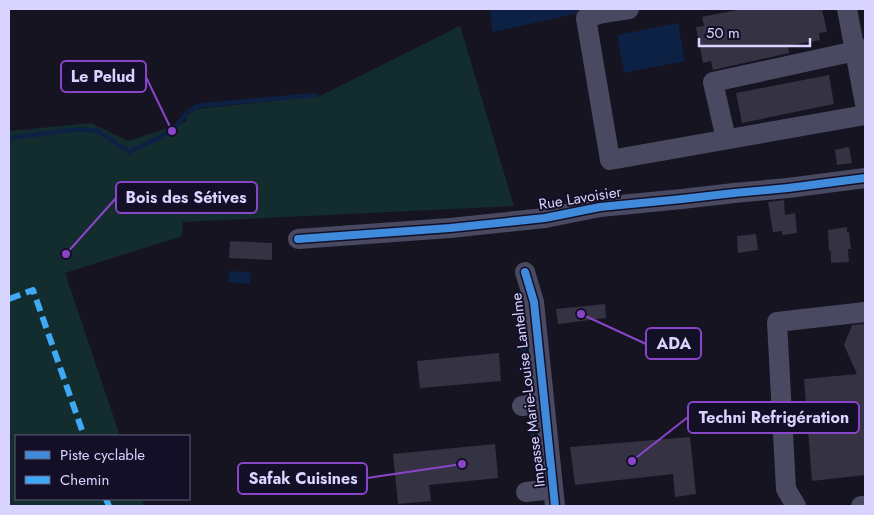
<svg xmlns="http://www.w3.org/2000/svg" width="874" height="515" font-family="Jost,sans-serif">
	<rect width="100%" height="100%" fill="#161421"/>
	<polygon fill="#132c2d" points="460,26 514,206 183,222 182,236 65,273 120,436 16,436 16,499 142,499 144,506 9,506 9,131 91,123 128,141 186,122 187,116 196,109 320,96"/>
	<g fill="#0d2144">
		<polygon points="489,9 593,9 593,10 493,32"/>
		<polygon points="678,23 685,61 624,73 617,35"/>
		<polygon points="229,271 248,272 251,275 250,284 228,282"/>
	</g>
	<g fill="none" stroke-linecap="round" stroke-linejoin="round">
		<g stroke="#0d2144" stroke-width="4.5">
			<polyline points="9,138 80,129 98,131 129,152 172,131 187,113 195,107 205,105 315,95"/>
			<polyline points="520,311 528,386"/>
			<polyline points="532,425 536,470"/>
		</g>
	</g>
	<g fill="#343243">
		<polygon points="742,9 822,9 827,32 819,33 820,40 788,46 789,53 713,70 711,61 703,63 696,27 704,26 702,17"/>
		<polygon points="829,75 834,104 742,123 736,93"/>
		<polygon points="849,147 852,163 837,165 835,150"/>
		<polygon points="784,200 785,215 795,213 797,233 782,235 782,231 773,232 768,202"/>
		<polygon points="847,227 847,232 849,232 851,249 848,249 849,262 831,263 831,251 829,251 828,230"/>
		<polygon points="756,234 758,250 738,253 737,236"/>
		<polygon points="230,241 272,243 272,260 229,258"/>
		<polygon points="605,304 606,318 558,324 556,309"/>
		<polygon points="865,324 865,475 812,481 804,379 857,374 844,345 852,325"/>
		<polygon points="499,353 501,381 420,388 417,361"/>
		<polygon points="690,437 696,494 675,497 673,474 575,485 570,447"/>
		<polygon points="495,444 498,478 429,485 431,501 398,504 393,454"/>
	</g>
	<g fill="none" stroke-linecap="round" stroke-linejoin="round">
		<g stroke="#4a4962" stroke-width="20">
			<polyline points="602,9 603,13 586,18 610,160 865,115"/>
			<polyline points="847,9 865,104"/>
			<polyline points="603,13 629,9"/>
			<polyline points="726,139 713,82 865,49"/>
			<polyline points="298,239 450,228 545,218 600,207 682,199 734,193 788,188 865,178"/>
			<polyline points="525,272 534,302 555,506"/>
			<polyline points="522,406 544,403"/>
			<polyline points="526,492 553,489"/>
			<polyline points="796,506 786,489 777,322 865,312"/>
			<polyline points="861,506 865,506"/>
		</g>
		<g stroke="#3fa9f5" stroke-width="6" stroke-dasharray="12 6" stroke-linecap="butt">
			<polyline points="9,299 33,290 84,436"/>
			<polyline points="106,499 109,506"/>
		</g>
		<g stroke="#130f26" stroke-width="11">
			<g id="cycleway">
				<polyline points="298,239 450,228 545,218 600,207 682,199 734,193 788,188 865,178"/>
				<polyline points="525,272 534,302 555,506"/>
			</g>
		</g>
		<use href="#cycleway" stroke="#408adc" stroke-width="8"/>
	</g>
	<g text-anchor="middle" dominant-baseline="central" stroke-width="4" stroke-linejoin="round" paint-order="stroke">
		<g font-size="15" fill="#d9d4ff" stroke="#130f26">
			<text transform="translate(580 198) rotate(-9)">Rue Lavoisier</text>
			<text transform="translate(528 390) rotate(-97)">Impasse Marie-Louise Lantelme</text>
		</g>
	</g>
	<path fill="none" stroke="#8945c9" stroke-width="2" d="M172 131L146 77M66 254L116 198M581 314L646 344M632 461L688 417M462 464L367 478"/>
	<g fill="#8945c9" stroke="#130f26" stroke-width="2">
		<circle cx="172" cy="131" r="5"/>
		<circle cx="66" cy="254" r="5"/>
		<circle cx="581" cy="314" r="5"/>
		<circle cx="632" cy="461" r="5"/>
		<circle cx="462" cy="464" r="5"/>
	</g>
	<g fill="#130f26" stroke="#8945c9" stroke-width="2">
		<rect x="61" y="61" width="85" height="31" rx="5"/>
		<rect x="116" y="182" width="141" height="31" rx="5"/>
		<rect x="646" y="328" width="55" height="31" rx="5"/>
		<rect x="688" y="402" width="171" height="31" rx="5"/>
		<rect x="238" y="463" width="129" height="31" rx="5"/>
	</g>
	<g font-size="16" text-anchor="middle" font-weight="bold" fill="#d9d4ff">
		<text x="103" y="82">Le Pelud</text>
		<text x="186" y="203">Bois des Sétives</text>
		<text x="674" y="349">ADA</text>
		<text x="774" y="423">Techni Refrigération</text>
		<text x="303" y="484">Safak Cuisines</text>
	</g>
	<rect width="874" height="515" fill="none" stroke="#d9d4ff" stroke-width="20"/>
	<rect x="15" y="435" width="175" height="65" fill="#130f26" stroke="#625e7d"/>
	<rect x="25" y="451" width="25" height="8" fill="#408adc" stroke="#625e7d"/>
	<text x="60" y="460" font-size="15" fill="#d9d4ff">Piste cyclable</text>
	<rect x="25" y="476" width="25" height="8" fill="#3fa9f5" stroke="#625e7d"/>
	<text x="60" y="485" font-size="15" fill="#d9d4ff">Chemin</text>
	<path d="M699 38v8h111v-8" fill="none" stroke="#d9d4ff" stroke-width="2.5"/>
	<text x="706" y="38" font-size="15" fill="#d9d4ff" stroke="#130f26" stroke-width="4" paint-order="stroke">50 m</text>
</svg>
